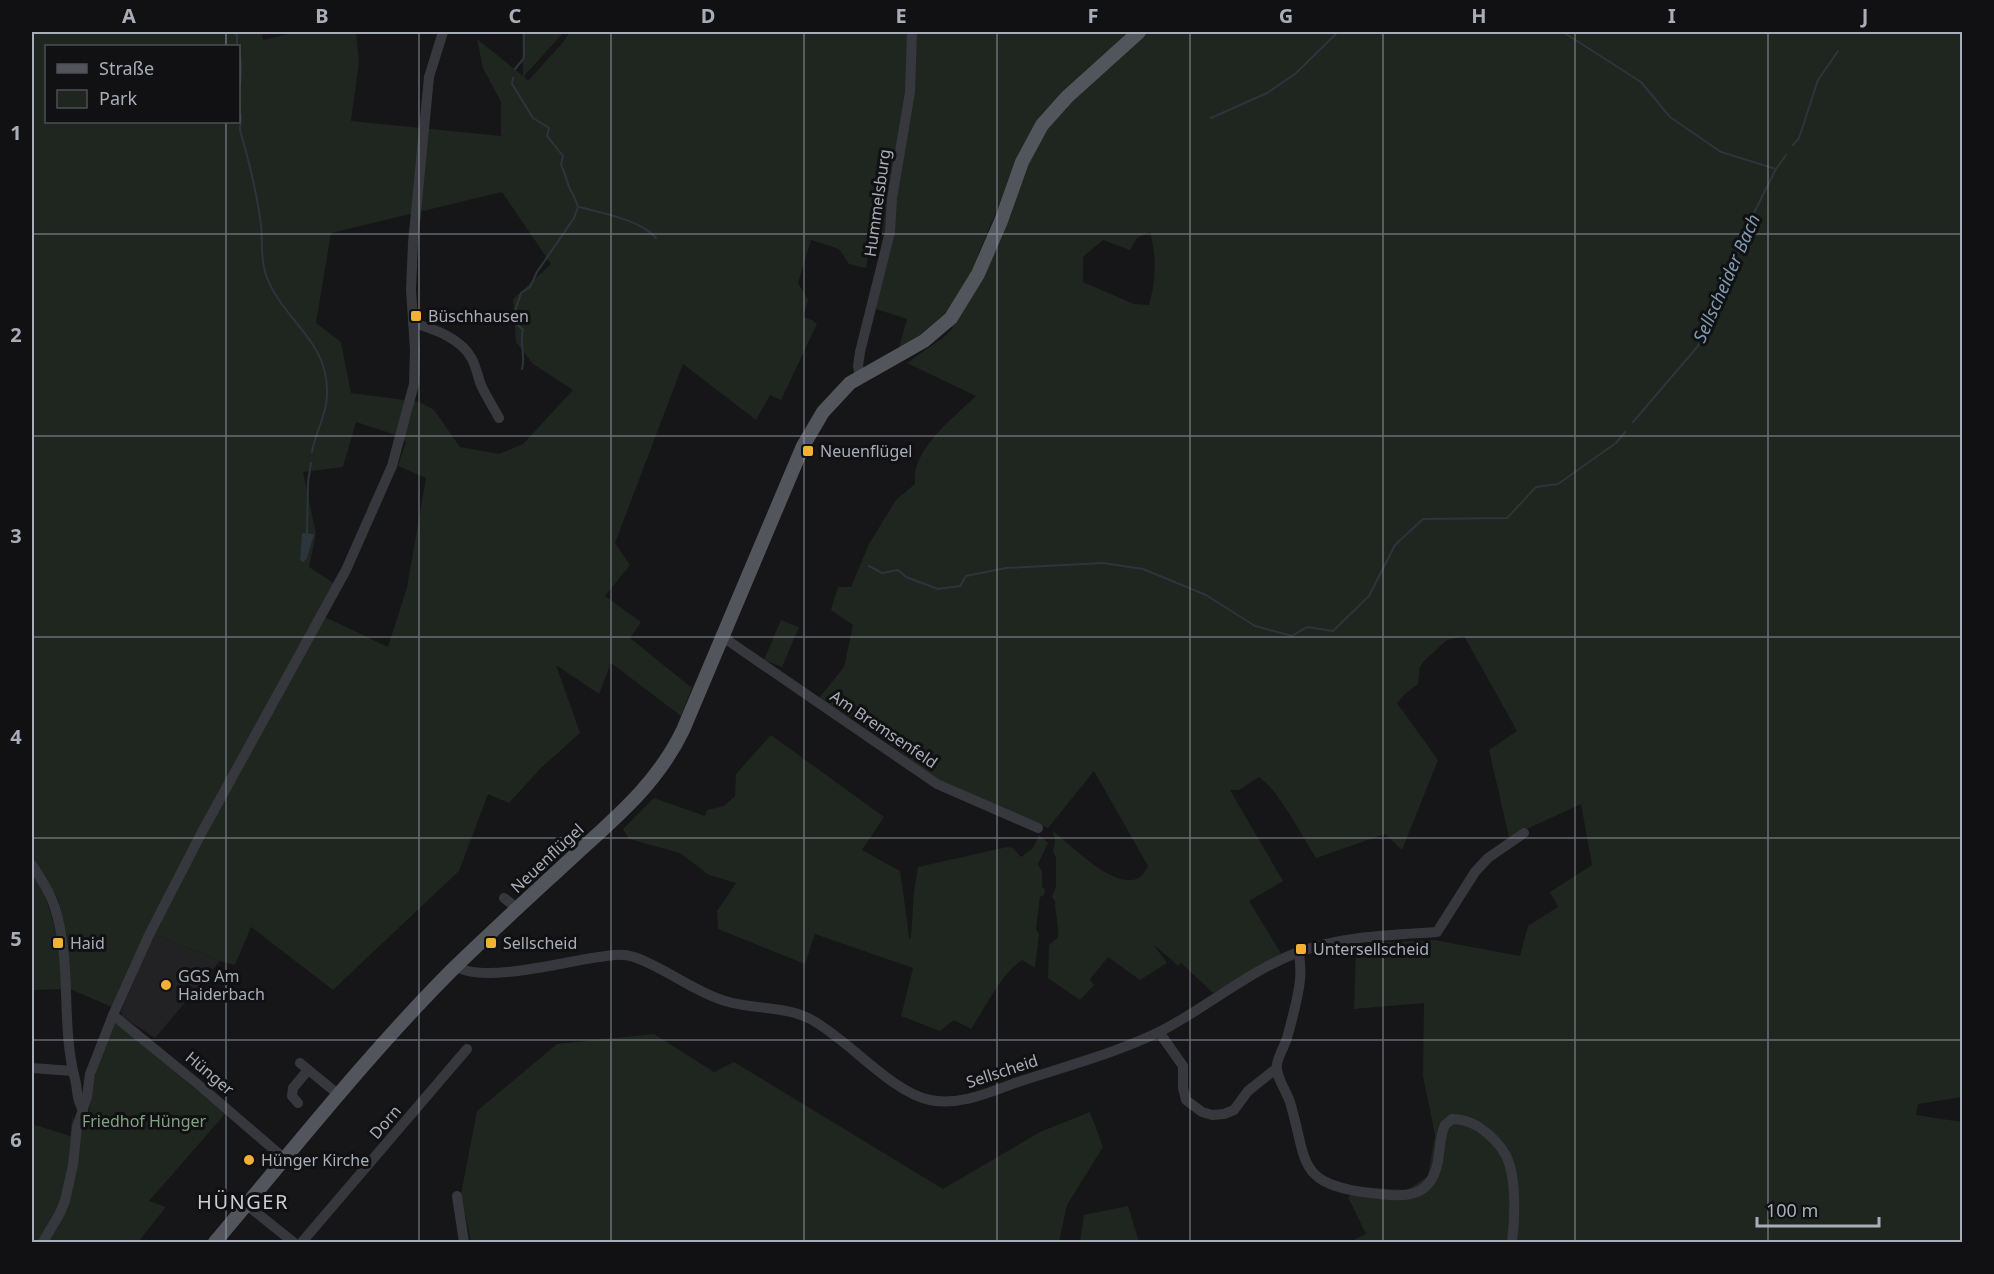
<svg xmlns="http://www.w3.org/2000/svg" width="1994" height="1274" font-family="'Noto Sans',sans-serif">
	<rect width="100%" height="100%" fill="#161618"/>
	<polygon fill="#222225" points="154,934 220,961 155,1038 122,1016 121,1011"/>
	<g fill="#1e261f" fill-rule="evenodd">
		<path d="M 32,32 L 262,32 L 263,40 L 297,32 L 356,32 L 359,62 L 351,121 L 501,136 L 501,102 L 483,68 L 477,39 L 523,76 L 522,32 L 564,32 L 524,76 L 528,81 L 565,40 L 569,32 L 958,32 L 960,33 L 962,32 L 1131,32 L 1038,121 L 1017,157 L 1001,200 L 978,255 L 990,260 L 1025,168 L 1046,126 L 1144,32 L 1962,32 L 1962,1097 L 1918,1104 L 1916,1115 L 1962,1122 L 1962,1242 L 1349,1242 L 1366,1234 L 1348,1197 L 1360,1187 L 1407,1190 L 1428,1176 L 1435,1135 L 1423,1076 L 1424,1003 L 1354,1009 L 1356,944 L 1434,940 L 1520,956 L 1528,926 L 1558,907 L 1550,892 L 1592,865 L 1581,804 L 1509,837 L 1489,750 L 1517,731 L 1464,636 L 1447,640 L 1424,661 L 1420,667 L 1418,684 L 1404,695 L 1397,703 L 1438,760 L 1402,850 L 1385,834 L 1316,858 C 1303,837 1278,790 1259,777 L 1239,790 L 1230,790 L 1283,881 L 1249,901 L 1282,955 L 1213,993 L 1181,963 L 1177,966 L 1173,961 L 1154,945 L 1167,963 L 1140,980 L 1108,957 L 1090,979 L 1094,985 L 1080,1000 L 1048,978 L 1049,945 L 1058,937 C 1059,923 1055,915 1055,901 L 1052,897 L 1056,886 L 1056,858 L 1053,851 L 1055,842 L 1053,831 C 1072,845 1130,908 1148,866 L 1094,771 L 1048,828 L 938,780 L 872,731 L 819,698 L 844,667 L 853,625 L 831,610 L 838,587 L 851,587 L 869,544 L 896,500 L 915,484 C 910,451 954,417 976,396 L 907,363 L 944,337 L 953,328 L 940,318 L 919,336 L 899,348 L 907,319 L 873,308 L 887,235 L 873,230 L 866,268 L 849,264 L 839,249 L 811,240 L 798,283 L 808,300 L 803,317 L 812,320 L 817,324 L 781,400 L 770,395 L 756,420 L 683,364 L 615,543 L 630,565 L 605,596 L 641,622 L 630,638 L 692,688 L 681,716 L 611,663 L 599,694 L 556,665 L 580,733 L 540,769 L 509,803 L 488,794 L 459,871 L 333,990 L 251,927 L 235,965 L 220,961 L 154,934 L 210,826 L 325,617 L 388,647 L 407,587 L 426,478 L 398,466 L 406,442 L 396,435 L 356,422 L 343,467 L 303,472 L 316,534 L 309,567 L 335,584 L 112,1007 L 70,989 L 67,935 L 58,899 L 32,857 ZM 46,46 L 238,46 L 238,122 L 46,122 ZM 502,192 L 551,264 L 513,299 L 516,342 L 533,364 L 573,390 L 523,444 L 499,454 L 460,447 L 434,410 L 420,402 L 351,393 L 341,342 L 316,323 L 331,233 ZM 1150,232 C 1157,258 1156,280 1149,305 L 1134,304 L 1083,282 L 1083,257 L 1103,240 L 1130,250 L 1137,238 Z"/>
		<polygon points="781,620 799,627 782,667 764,660"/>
		<path d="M 771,735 L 884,817 L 862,850 L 900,871 C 903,894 907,916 909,939 L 911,937 L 914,891 L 918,867 L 1007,847 L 1013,848 L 1021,857 L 1033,848 L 1039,835 L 1048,843 L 1038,864 L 1042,872 L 1042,887 L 1045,889 L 1044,895 L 1040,897 L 1036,929 L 1039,934 L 1035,968 L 1022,960 C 1001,974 985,1008 971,1029 L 954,1020 L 940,1031 L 901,1016 L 913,968 L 815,934 L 805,964 L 718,929 L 717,911 L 736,883 L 709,875 L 680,853 L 629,839 L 623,829 L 654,798 L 705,816 L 707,810 L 724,806 L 735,796 L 736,774 Z"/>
		<path d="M 32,871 C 55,910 59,945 64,989 L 33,990 L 32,991 Z"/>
		<polygon points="115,1023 118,1024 225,1114 149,1201 166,1207 138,1242 32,1242 32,1124 70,1136 73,1113 74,1127 80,1134 89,1111 95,1077 100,1058"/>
		<polygon points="654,1034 714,1072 734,1062 943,1189 1040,1132 1090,1112 1103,1147 1067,1205 1059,1242 471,1242 461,1194 477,1111 557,1044"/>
		<polygon points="1128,1206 1139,1242 1080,1242 1084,1215"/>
	</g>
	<polygon fill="#2c353c" points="302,533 314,534 307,558 303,562 300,560"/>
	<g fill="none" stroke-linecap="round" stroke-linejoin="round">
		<g stroke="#2c353c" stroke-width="2">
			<polyline points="235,32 237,36 237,46"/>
			<polyline points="1563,32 1641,82 1670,117 1721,152 1776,169"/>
			<path d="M 238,50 C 242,58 241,76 240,84"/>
			<polyline points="515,69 524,58 524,32"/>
			<path d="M 513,78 L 512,84 L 533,118 L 549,128 L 547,136 L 563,156 L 561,165 C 566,174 566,181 570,189 C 573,195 576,200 578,207 L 574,218 L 537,272 L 530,287 L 521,293 L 515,311 L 517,324 L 523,330 C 519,343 526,355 522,369"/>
			<path d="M 238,107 L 241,117 L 240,130 C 249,161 257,193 261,225 C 263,242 260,258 266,275 C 283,322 329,339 327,395 C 327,415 315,432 312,452"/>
			<polyline points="1211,118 1267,93 1295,74 1338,32"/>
			<polyline points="1793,145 1799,138 1818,80 1838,51"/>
			<path d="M 579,207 C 602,213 641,220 656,238"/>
			<polyline points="1633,422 1698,346 1732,271 1746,229 1776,169 1786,155"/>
			<polyline points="307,533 308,482 311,463"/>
			<polyline points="869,566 882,573 898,570 906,577 938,589 960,586 966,576 1006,568 1103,563 1143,569 1206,595 1255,626 1292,636 1307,627 1333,631 1369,596 1395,545 1423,519 1507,518 1536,487 1558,484 1616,443 1625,432"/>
		</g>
		<g stroke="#37383d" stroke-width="10">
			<path d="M 413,323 C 434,329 461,338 472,359 C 476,367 478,377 481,385 C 486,396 493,407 499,418"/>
			<polyline points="860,376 858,366 860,352 890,232 892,199 910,92 912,32"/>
			<polyline points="724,635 730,642 937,784 1038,828"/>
			<path d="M 32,865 C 40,877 49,891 54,905 C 73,961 60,1022 75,1079 C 78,1090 76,1100 83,1110"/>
			<polyline points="504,898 517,908"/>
			<path d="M 1299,952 C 1300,961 1301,971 1300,980 C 1298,999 1292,1020 1287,1038 C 1284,1047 1279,1055 1277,1064 C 1275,1076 1286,1090 1290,1102 C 1308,1163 1296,1184 1370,1193 C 1403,1197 1431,1200 1438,1161 C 1440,1149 1440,1135 1445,1125 L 1452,1119 C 1462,1119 1471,1122 1479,1127 C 1489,1134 1499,1143 1505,1154 C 1517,1175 1515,1218 1512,1242"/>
			<path d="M 456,966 C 479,983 557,964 586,959 C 602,957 618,952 634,957 C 666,968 692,991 725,1001 C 753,1010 785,1005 812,1020 C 850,1041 891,1092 930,1100 C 961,1106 990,1092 1018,1082 C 1066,1066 1117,1053 1163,1030 C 1208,1006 1248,972 1296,953 C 1341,936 1390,935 1437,932 L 1475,872 L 1488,858 L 1524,833"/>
			<polyline points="113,1015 200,1086 285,1159"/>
			<polyline points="1159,1032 1183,1066 1183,1088 1186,1100 1202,1112 1212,1115 1224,1114 1234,1110 1248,1091 1277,1068"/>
			<polyline points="300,1063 339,1095"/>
			<polyline points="32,1068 72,1071"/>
			<polyline points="298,1103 292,1096 293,1088 308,1070"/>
			<polyline points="457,1196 464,1242"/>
			<polyline points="247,1205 293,1242"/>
			<polyline points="43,1242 60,1213 65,1201 73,1165 77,1127 87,1097 90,1074 113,1015 149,935 202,832 346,570 392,466 414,384 415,350 411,290 413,243 429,77 443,32"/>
			<polyline points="302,1242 467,1049"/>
		</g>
		<path stroke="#53555c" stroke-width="14" d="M 215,1242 C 293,1150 368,1054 454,968 C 494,929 536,891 577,853 C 619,815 658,782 683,730 L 803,446 L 823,412 L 850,383 L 924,341 L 951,318 L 978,274 L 1001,221 L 1022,162 L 1042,125 L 1067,97 L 1139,32"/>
	</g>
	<path fill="none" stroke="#a8adb8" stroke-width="1.5" stroke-opacity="0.55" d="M 226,32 L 226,46M 419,32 L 419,1242M 611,32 L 611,1242M 804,32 L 804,1242M 997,32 L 997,1242M 1190,32 L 1190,1242M 1383,32 L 1383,1242M 1575,32 L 1575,1242M 1768,32 L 1768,1242M 226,122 L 226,1242M 32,234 L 1962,234M 32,436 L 1962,436M 32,637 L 1962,637M 32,838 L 1962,838M 32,1040 L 1962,1040"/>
	<g fill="#f2b134" stroke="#111113" stroke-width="2">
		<rect x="410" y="310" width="12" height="12" rx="3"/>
		<rect x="802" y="445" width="12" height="12" rx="3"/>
		<rect x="52" y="937" width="12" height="12" rx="3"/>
		<rect x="485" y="937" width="12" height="12" rx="3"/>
		<rect x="1295" y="943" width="12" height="12" rx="3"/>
		<circle cx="166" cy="985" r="6"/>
		<circle cx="249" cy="1160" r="6"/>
	</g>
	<g text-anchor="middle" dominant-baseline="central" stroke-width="6" stroke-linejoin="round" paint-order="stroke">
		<g font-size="16" fill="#a8adb8" stroke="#111113">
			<text transform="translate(877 203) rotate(-82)">Hummelsburg</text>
			<text transform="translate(884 729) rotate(34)">Am Bremsenfeld</text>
			<text transform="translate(547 858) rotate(-43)">Neuenflügel</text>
			<text transform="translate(1002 1071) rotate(-18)">Sellscheid</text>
			<text transform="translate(210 1073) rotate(40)">Hünger</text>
			<text transform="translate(385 1122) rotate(-49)">Dorn</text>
		</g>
		<g font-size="16" fill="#a8adb8" stroke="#111113" text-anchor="start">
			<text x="428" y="316">Büschhausen</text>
			<text x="820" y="451">Neuenflügel</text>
			<text x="70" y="943">Haid</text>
			<text x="503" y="943">Sellscheid</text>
			<text x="1313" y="949">Untersellscheid</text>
			<text x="178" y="976">GGS Am<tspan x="178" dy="18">Haiderbach</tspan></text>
			<text x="261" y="1160">Hünger Kirche</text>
		</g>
		<g font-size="16" fill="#7fa381" stroke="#111113">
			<text x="144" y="1121">Friedhof Hünger</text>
		</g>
		<g font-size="18" font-style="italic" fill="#7f9bb3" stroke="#111113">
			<text transform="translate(1726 278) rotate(-66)">Sellscheider Bach</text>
		</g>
		<g font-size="20" letter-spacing="1.5" fill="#c9ccd4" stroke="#111113">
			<text x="243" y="1201">HÜNGER</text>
		</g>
	</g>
	<rect width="1994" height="1274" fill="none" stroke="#111113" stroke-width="66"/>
	<rect x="45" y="45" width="195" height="78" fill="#111113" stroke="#4d4f55" stroke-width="1.5"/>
	<rect x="57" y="64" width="30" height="9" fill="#53555c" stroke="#4d4f55" stroke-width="1.5"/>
	<text x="99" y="75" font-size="18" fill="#a8adb8">Straße</text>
	<rect x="57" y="90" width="30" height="18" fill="#1e261f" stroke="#4d4f55" stroke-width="1.5"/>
	<text x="99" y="105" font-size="18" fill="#a8adb8">Park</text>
	<path d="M1757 1217v9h122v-9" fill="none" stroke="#a8adb8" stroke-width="3"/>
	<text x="1766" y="1217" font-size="18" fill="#a8adb8" stroke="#111113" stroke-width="4.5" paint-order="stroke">100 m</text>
	<rect x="33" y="33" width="1928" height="1208" fill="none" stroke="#a8adb8" stroke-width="2"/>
	<g font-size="20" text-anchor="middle" font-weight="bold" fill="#a8adb8">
		<text x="129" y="23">A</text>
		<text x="322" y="23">B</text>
		<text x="515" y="23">C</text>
		<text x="708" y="23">D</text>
		<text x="901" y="23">E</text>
		<text x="1093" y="23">F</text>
		<text x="1286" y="23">G</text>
		<text x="1479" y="23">H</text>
		<text x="1672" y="23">I</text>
		<text x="1865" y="23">J</text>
		<text x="16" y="140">1</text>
		<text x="16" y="342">2</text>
		<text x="16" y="543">3</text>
		<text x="16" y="744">4</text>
		<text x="16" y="946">5</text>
		<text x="16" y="1147">6</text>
	</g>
</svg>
